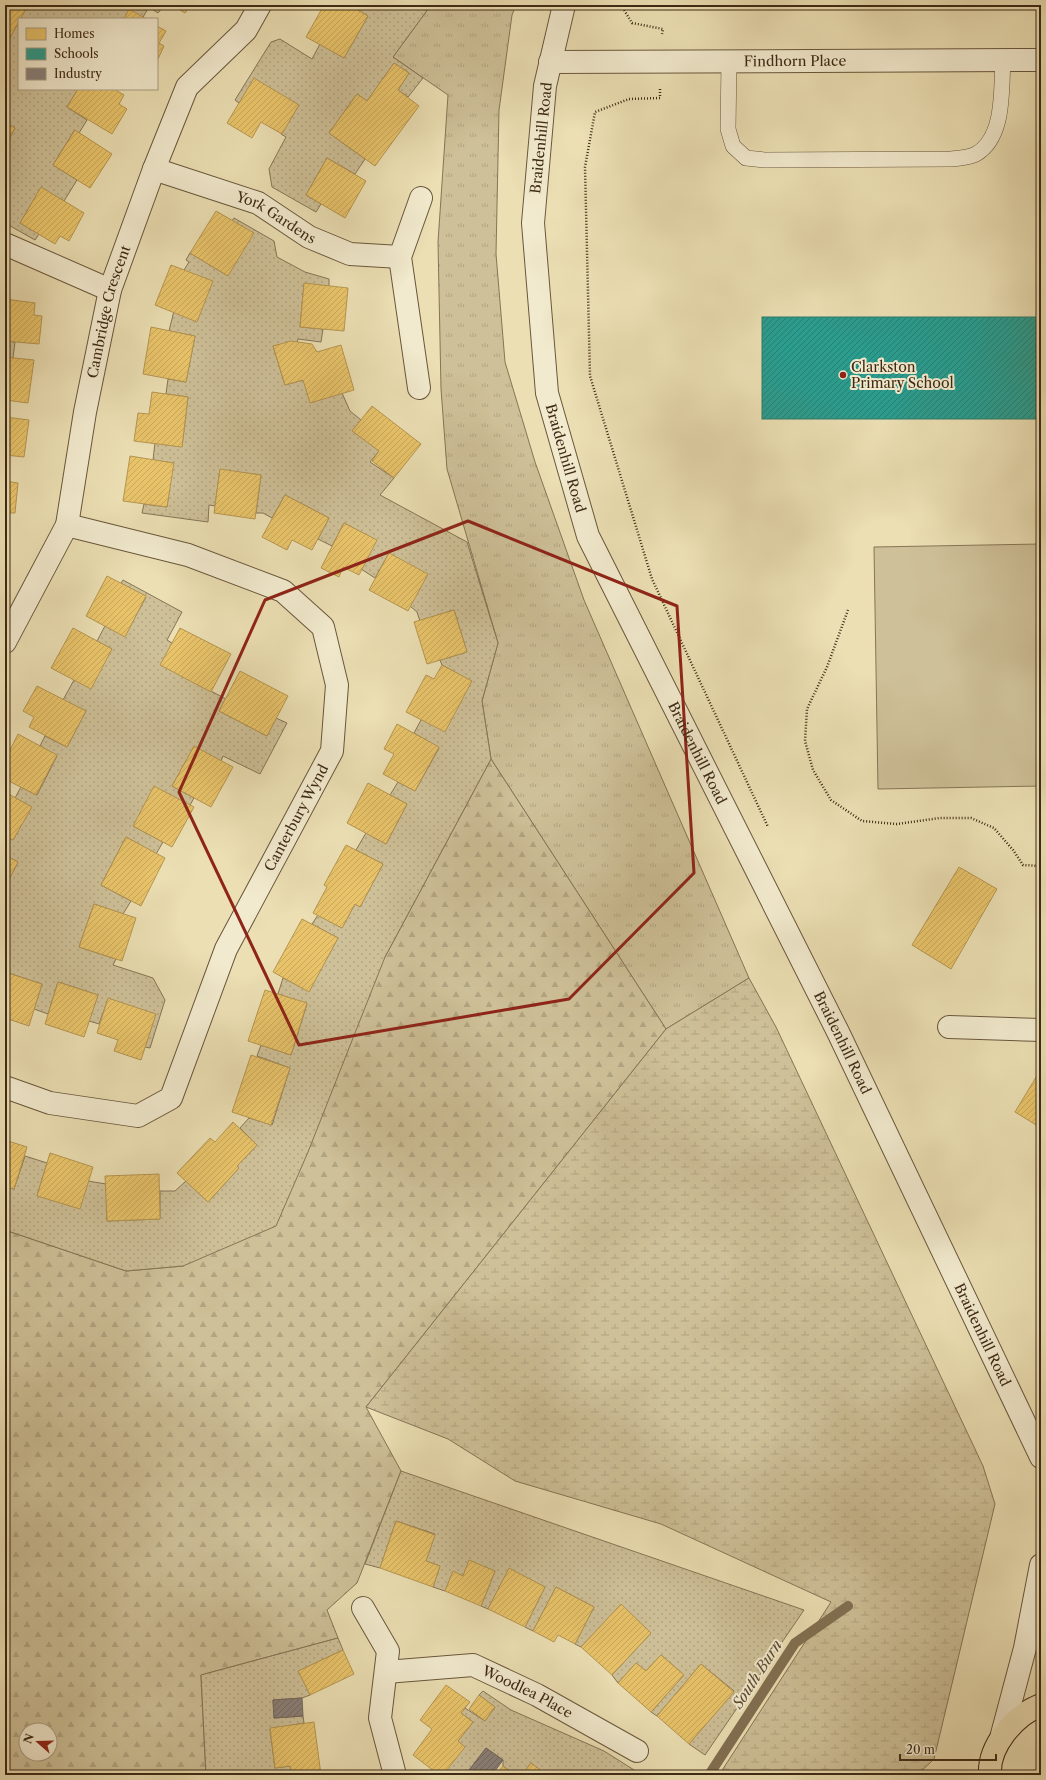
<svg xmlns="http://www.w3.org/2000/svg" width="1046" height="1780" font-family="'Libre Caslon Text',serif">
	<defs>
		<pattern id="grass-tufts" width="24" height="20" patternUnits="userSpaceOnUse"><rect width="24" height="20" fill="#cec098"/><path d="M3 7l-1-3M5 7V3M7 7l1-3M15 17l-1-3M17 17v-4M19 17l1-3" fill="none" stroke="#b2a582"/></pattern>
		<pattern id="forest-firs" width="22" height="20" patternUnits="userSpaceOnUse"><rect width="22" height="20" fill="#cec098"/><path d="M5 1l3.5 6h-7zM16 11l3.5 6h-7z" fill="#b2a582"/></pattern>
		<pattern id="wetland-marsh" width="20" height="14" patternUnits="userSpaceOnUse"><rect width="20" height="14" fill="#cec098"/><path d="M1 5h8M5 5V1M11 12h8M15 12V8" fill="none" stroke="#b2a582"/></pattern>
		<pattern id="garden-dots" width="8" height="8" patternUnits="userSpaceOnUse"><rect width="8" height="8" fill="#cec098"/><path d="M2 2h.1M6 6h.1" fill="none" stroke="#b2a582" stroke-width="1.8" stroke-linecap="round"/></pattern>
		<pattern id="homes-hatch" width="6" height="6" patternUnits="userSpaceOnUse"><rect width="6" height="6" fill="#e9c46a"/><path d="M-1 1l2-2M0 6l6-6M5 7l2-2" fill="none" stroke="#c9a95b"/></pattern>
		<pattern id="schools-hatch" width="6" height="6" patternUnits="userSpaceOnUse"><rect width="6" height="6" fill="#2a9d8f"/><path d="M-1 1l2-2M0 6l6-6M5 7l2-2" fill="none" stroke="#258074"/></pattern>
		<pattern id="industry-hatch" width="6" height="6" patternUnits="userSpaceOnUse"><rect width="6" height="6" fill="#8a817c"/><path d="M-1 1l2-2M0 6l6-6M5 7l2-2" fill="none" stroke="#726a64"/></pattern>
	</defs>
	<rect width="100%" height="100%" fill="#ebdfb3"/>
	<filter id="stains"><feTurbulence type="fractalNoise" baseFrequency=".005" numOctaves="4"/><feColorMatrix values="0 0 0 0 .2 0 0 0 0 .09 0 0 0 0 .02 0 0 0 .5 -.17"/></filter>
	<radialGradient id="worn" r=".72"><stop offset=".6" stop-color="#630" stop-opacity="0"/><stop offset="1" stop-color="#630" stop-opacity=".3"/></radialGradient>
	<polygon fill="url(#grass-tufts)" stroke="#867556" points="431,5 516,5 512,15 499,110 496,254 505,362 535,462 584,600 749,978 666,1029 491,759 482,701 498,643 447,469 441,389 438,242 448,95 393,57"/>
	<path fill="url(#forest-firs)" stroke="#867556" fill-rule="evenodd" d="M 491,759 L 666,1029 L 366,1407 L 401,1471 L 357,1583 L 327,1610 L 338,1638 L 201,1675 L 206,1775 L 5,1775 L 5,1230 L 126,1271 L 183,1266 L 385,957 ZM 26,1730 L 50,1730 L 50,1754 L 26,1754 Z"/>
	<polygon fill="url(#wetland-marsh)" stroke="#867556" points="749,978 776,1027 983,1466 995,1504 934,1759 917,1775 719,1775 831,1602 661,1524 515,1481 448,1439 366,1407 666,1029"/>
	<g fill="url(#garden-dots)" stroke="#867556">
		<polygon points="28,5 164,5 158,13 149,7 143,17 124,19 20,19"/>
		<polygon points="358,5 371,5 377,8 379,5 431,5 393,57 423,78 408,97 398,90 409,73 394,63 367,101 357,94 329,133 365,159 355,174 327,158 306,195 321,204 316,212 272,187 269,169 286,137 281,134 299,105 239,103 235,100 271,42 280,39 312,59 320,44 344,58 368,16 356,9"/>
		<polygon points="19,21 19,89 78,89 67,107 87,120 79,133 74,131 53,165 77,180 64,201 41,188 20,223 39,234 35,240 5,223 5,146 15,128 5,122 5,47"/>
		<polygon points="234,218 274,241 277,257 305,272 329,279 329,286 304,284 300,327 323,329 321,342 298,339 297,342 273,346 285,385 303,380 342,393 350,411 361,420 353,431 379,451 370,462 394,478 380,495 467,542 498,643 482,701 491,759 385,957 308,1152 276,1226 183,1266 126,1271 5,1230 5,1187 14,1189 25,1156 47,1163 37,1196 88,1181 106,1184 107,1221 160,1219 160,1191 175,1191 186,1181 208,1202 239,1168 237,1166 257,1145 240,1128 249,1118 272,1125 290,1068 257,1056 261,1045 291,1055 307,1004 278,994 283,978 309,991 338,938 312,924 318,915 342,928 355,904 360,907 383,864 356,850 366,833 386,844 407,804 390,795 398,782 415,791 439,748 414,733 421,720 471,681 442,665 440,660 467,652 454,610 420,621 417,612 410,606 389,553 375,578 361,569 376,540 344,523 332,546 318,539 329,518 285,495 272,518 263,513 256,513 261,475 220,470 215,506 209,505 208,522 142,513 144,504 167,507 173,463 153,460 155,443 182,446 188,397 166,394 168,379 186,382 195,336 169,331 184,270 189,262 186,260 190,253 228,276 232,221"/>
		<polygon points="5,341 15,342 13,358 5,357"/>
		<polygon points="123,580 182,612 167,640 172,643 161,665 226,699 219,711 267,736 276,718 287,723 260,774 223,756 221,761 194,747 172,786 194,798 190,805 133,826 163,842 156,854 126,837 101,885 131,901 123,914 94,904 79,947 116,959 113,965 153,978 165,1000 150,1048 145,1047 155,1014 108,999 99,1024 89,1021 98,995 58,982 48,1014 34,1009 42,984 5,972 5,887 18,862 5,855 5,839 7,837 13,840 31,807 15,798 21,787 37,795 57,756 40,746 45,736 67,747 86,711 63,700 74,680 112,649 97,641 105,626 125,636 146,597 121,583"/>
		<polygon points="401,1471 804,1610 705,1755 689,1744 734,1691 701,1664 657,1716 651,1712 684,1675 661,1655 646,1671 636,1663 618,1683 612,1675 651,1633 621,1605 581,1647 575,1644 594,1607 556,1587 533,1631 525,1627 545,1587 509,1569 488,1609 481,1606 495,1571 469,1561 463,1576 453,1572 445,1591 433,1587 440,1566 426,1561 435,1534 396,1521 380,1568 365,1564"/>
		<polygon points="338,1638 343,1650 299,1671 310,1695 302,1698 273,1700 274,1718 303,1716 304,1723 270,1729 275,1768 290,1766 292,1775 206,1775 201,1675"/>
		<polygon points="483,1691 511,1710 604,1751 642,1775 547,1775 531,1763 522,1775 515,1775 503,1766 503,1760 486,1748 466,1775 443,1775 458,1741 473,1722 461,1713 465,1708 485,1721 495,1707 479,1695"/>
	</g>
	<polygon fill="#cec098" stroke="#867556" points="1041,544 1041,786 878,789 874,547"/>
	<g fill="url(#homes-hatch)" stroke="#b69650">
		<polygon points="5,5 28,5 5,47"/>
		<polygon points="172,5 190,5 185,13"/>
		<polygon points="324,5 349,5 368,16 344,58 306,37"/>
		<polygon points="129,9 143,17 146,19 124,19"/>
		<polygon points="157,26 166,31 159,43 164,46 158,59"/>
		<polygon points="394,63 409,73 398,90 419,106 375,166 329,133 357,94 367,101"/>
		<polygon points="254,78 299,105 282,134 261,122 252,138 227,123"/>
		<polygon points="78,89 114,89 124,95 119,104 127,109 112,134 67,107"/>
		<polygon points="5,122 15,128 5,146"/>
		<polygon points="75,130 112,154 90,188 53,165"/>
		<polygon points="327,158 366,181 345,218 306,195"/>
		<polygon points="41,187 84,213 69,241 60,236 55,244 20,223"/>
		<polygon points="216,211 254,233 228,276 190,253"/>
		<polygon points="171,265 213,281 197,322 155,305"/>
		<polygon points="304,283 348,288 344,331 300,327"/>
		<polygon points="5,299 35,303 34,315 42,316 39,344 5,341"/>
		<polygon points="151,327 195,336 186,382 143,374"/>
		<polygon points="291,341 312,344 317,352 341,345 354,390 310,403 303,380 285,385 273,346"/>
		<polygon points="5,357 34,360 28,403 5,400"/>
		<polygon points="152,392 188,397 182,447 134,441 138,413 149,414"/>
		<polygon points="372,406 421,444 394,478 372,461 379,451 352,431"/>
		<polygon points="5,417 29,420 24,457 5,455"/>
		<polygon points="130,456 174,463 167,507 123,501"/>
		<polygon points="220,469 261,475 255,519 214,513"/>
		<polygon points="5,481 18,483 15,513 7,513 6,521"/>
		<polygon points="285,495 329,518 312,550 292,540 287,550 262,537"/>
		<polygon points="344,523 377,540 359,575 343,567 339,577 321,568"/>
		<polygon points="389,553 428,574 408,611 369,590"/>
		<polygon points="107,576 146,596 125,637 86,616"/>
		<polygon points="454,610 467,652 427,664 414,622"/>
		<polygon points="73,628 112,649 91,689 51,668"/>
		<polygon points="180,628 231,654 211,692 160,665"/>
		<polygon points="442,665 472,681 445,732 406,712 426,675 434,679"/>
		<polygon points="240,671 288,696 267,736 219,711"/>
		<polygon points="37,686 86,711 67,747 29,727 34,717 23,711"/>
		<polygon points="397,724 439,747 415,791 383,774 394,754 384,749"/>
		<polygon points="18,734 57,755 36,795 5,779 5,760"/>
		<polygon points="194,746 233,767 211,807 172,786"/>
		<polygon points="368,783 407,804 386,844 347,823"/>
		<polygon points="154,786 194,807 172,847 133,826"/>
		<polygon points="5,792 32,807 13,840 5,836"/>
		<polygon points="126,837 165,858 141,906 101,885"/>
		<polygon points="346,845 383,864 360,907 355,904 342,928 313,913 327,887 324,885"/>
		<polygon points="5,855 18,862 5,887"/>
		<polygon points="959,867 997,889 951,969 912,945"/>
		<polygon points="94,904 136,918 122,961 79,947"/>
		<polygon points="302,919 338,938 309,992 273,972"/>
		<polygon points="5,972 42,984 29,1026 5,1018"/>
		<polygon points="58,982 98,995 84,1037 45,1024"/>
		<polygon points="265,990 307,1003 291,1055 248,1041"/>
		<polygon points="108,998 156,1014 141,1060 114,1051 118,1040 97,1033"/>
		<polygon points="251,1055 290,1068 271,1125 232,1112"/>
		<polygon points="1041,1069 1041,1128 1015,1112"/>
		<polygon points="233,1122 257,1145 237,1166 239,1168 208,1202 177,1173 210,1138 215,1142"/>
		<polygon points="5,1140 27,1147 14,1189 5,1187"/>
		<polygon points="50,1153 93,1167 80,1209 37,1196"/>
		<polygon points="159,1174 160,1219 107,1221 105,1176"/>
		<polygon points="396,1521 435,1535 426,1561 440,1566 433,1587 380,1568"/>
		<polygon points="469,1560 495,1571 481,1606 445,1591 453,1571 463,1576"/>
		<polygon points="509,1568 545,1587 525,1627 488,1609"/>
		<polygon points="556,1587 594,1607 575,1644 558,1635 554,1642 533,1631"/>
		<polygon points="621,1604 651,1633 612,1675 581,1647"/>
		<polygon points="343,1650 354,1674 310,1695 298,1671"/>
		<polygon points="661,1655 684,1675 651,1712 618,1683 636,1663 646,1671"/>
		<polygon points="701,1664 734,1692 689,1744 657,1716"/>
		<polygon points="446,1685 470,1702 461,1713 473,1722 458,1741 465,1747 443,1775 439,1775 413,1755 432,1729 420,1720"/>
		<polygon points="479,1695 495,1707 485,1721 469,1709"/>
		<polygon points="314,1722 321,1775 292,1775 290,1766 275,1768 270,1728"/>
		<polygon points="531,1763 547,1775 522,1775"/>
		<polygon points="503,1766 515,1775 496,1775"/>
	</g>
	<rect fill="url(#schools-hatch)" stroke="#307a6a" x="762" y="317" width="279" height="102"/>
	<g fill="url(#industry-hatch)" stroke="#73675d">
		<polygon points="302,1698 303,1716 274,1718 273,1700"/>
		<polygon points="486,1748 503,1760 492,1775 467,1775 466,1774"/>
	</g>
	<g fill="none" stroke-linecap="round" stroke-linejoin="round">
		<polyline stroke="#827153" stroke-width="10" points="709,1775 795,1643 848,1606"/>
		<g stroke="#69573c" stroke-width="16">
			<path id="service" d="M 729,62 L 728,129 L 733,146 L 746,158 L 765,160 L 951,159 C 959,158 969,158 976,154 C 1005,137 1001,90 1003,60"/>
		</g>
		<g stroke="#69573c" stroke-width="24">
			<g id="minor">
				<path id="s1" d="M 550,62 L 1041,60"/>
				<path id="s2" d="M 154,169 L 258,203 L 309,237 L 350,254 L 400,257"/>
				<polyline points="5,244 110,290"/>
				<polyline points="419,388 400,257 421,198"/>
				<path id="s3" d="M 5,642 L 67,525 L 85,412 L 110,290 L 154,169 L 187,87 L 246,30 L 260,5"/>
				<polyline points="949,1027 1041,1030"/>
				<path id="s4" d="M 5,1087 L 50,1103 L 138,1116 L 171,1098 L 226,949 L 332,751 L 337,685 L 323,627 L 283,591 L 188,555 L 67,525"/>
				<polyline points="363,1608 388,1651 380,1718 395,1775"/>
				<path id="s5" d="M 386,1672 L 473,1665 L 537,1695 L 637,1751"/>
			</g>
		</g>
		<g stroke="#69573c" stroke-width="24">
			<g id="tertiary">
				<path id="s6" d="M 564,5 L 545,86 L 533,223 L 547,393 L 588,536 L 838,1032 L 1041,1457"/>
				<polyline points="1001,1738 1025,1648 1041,1565"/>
			</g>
		</g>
		<g stroke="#3e2a15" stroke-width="24">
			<path id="primary" d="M 990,1775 C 988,1746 1015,1715 1041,1705"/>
		</g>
		<g stroke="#3e2a15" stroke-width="2.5" stroke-dasharray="1 2" stroke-linecap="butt">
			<polyline points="621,5 632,23 663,29 662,34"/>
			<polyline points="660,89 660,98 629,99 595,112 585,167 590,376 652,579 768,827"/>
			<polyline points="848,610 827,667 807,709 805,741 813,770 831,800 862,821 897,824 940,818 971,818 994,828 1013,850 1023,865 1041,866"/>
		</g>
		<use href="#service" stroke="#f2eace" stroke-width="15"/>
		<use href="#minor" stroke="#f2eace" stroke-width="22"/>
		<use href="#tertiary" stroke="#f2eace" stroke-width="22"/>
		<use href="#primary" stroke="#ebdfb3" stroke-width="22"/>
	</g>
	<path fill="none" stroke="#8f2418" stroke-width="3" stroke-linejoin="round" d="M 468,521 L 677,606 L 694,873 L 569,999 L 299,1045 L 179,792 L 265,600 Z"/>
	<circle fill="#8f2418" stroke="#f2eace" stroke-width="1.5" cx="843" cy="375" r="4"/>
	<g text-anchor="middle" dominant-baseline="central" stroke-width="4" stroke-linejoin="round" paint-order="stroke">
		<g font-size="14" fill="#3e2a15" stroke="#f2eace">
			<text stroke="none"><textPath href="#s1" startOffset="245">Findhorn Place</textPath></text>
			<text transform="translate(541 138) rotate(-84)">Braidenhill Road</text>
			<text stroke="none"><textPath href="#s2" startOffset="132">York Gardens</textPath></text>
			<text stroke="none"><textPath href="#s3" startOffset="350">Cambridge Crescent</textPath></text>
			<text stroke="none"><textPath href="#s6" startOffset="459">Braidenhill Road</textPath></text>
			<text stroke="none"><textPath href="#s6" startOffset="783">Braidenhill Road</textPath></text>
			<text stroke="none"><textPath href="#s4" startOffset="482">Canterbury Wynd</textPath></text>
			<text stroke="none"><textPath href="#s6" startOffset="1107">Braidenhill Road</textPath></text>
			<text stroke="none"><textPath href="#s6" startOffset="1431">Braidenhill Road</textPath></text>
			<text stroke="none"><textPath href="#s5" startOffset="148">Woodlea Place</textPath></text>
		</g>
		<g font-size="14" fill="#3e2a15" stroke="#f2eace" text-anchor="start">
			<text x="851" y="367">Clarkston<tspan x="851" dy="16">Primary School</tspan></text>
		</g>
		<g font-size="15" font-style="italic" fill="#604e34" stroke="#f2eace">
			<text transform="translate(757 1674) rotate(-57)">South Burn</text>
		</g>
	</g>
	<rect width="1046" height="1780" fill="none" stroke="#ebdfb3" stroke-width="20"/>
	<rect x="6" y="6" width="1034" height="1768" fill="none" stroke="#3e2a15" stroke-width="2"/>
	<rect x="10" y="10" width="1026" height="1760" fill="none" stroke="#3e2a15"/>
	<rect x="18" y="18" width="140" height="72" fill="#f2eace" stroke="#aa9d84"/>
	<rect x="26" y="28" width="20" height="12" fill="#e9c46a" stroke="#aa9d84"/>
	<text x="54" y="38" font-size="12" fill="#3e2a15">Homes</text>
	<rect x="26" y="48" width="20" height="12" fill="#2a9d8f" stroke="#aa9d84"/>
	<text x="54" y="58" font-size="12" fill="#3e2a15">Schools</text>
	<rect x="26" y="68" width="20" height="12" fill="#8a817c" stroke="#aa9d84"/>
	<text x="54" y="78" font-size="12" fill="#3e2a15">Industry</text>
	<g transform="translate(38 1742) rotate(290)"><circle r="19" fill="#f2eace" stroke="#aa9d84"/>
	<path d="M0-3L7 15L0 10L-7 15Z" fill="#8f2418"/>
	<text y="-6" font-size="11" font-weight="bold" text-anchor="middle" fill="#3e2a15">N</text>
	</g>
	<path d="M900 1754v6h96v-6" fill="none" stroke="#3e2a15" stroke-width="2"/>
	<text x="906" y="1754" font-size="12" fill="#3e2a15" stroke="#f2eace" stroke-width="3" paint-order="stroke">20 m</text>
	<rect width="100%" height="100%" filter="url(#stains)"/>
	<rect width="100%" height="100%" fill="url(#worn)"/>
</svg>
